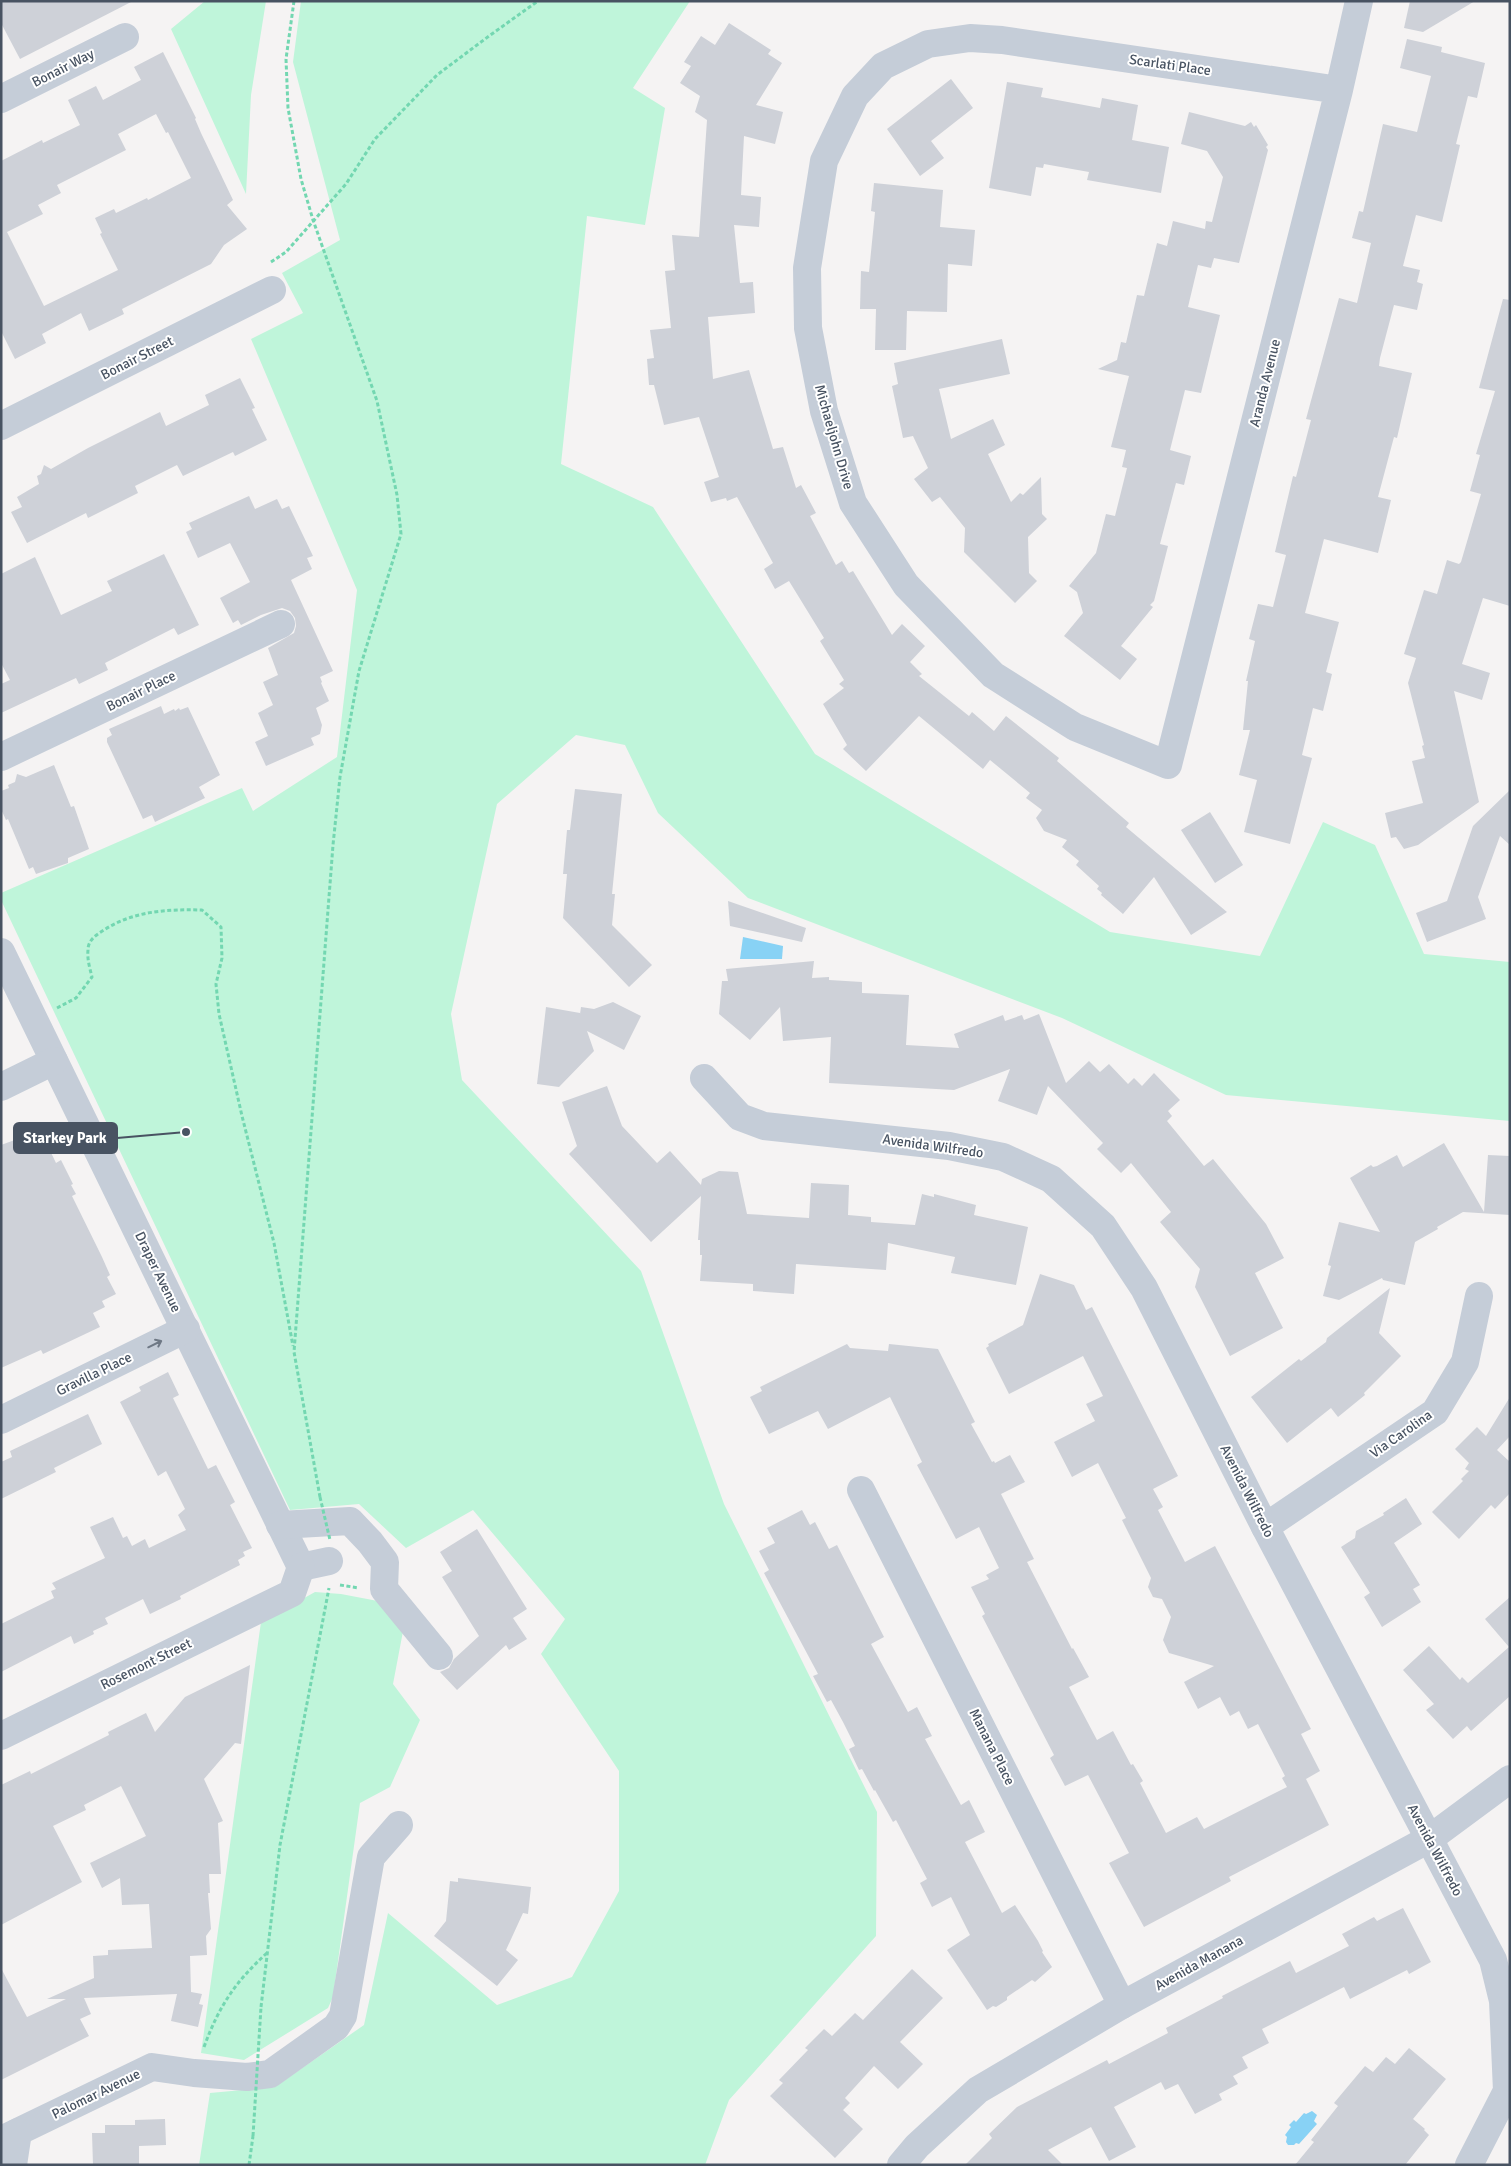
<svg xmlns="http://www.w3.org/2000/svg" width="1511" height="2166" font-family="Signika,sans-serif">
	<rect width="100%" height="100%" fill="#f5f3f3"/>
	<g fill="#bff5da">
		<polygon points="205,1 266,1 251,95 246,194 171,29"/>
		<polygon points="301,1 690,1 633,88 665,108 645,225 587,216 561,464 653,507 815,754 1110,932 1260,956 1323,822 1375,845 1424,954 1510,962 1510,1121 1226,1095 1062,1018 748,898 658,813 625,745 576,735 497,804 451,1014 462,1080 641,1271 724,1504 877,1812 876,1936 729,2100 705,2165 199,2165 210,2093 275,2087 364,2025 388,1913 497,2005 572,1977 619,1891 619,1771 541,1654 565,1619 473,1510 406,1548 359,1504 290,1510 1,900 1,893 242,788 253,811 337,757 357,590 251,339 303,313 282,273 340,240 293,62"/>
		<polygon points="315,1592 341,1594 383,1602 404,1626 393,1684 420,1720 390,1787 360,1803 333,1997 328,2008 244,2060 201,2053 261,1622"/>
	</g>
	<g fill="#88d2f5">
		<polygon points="743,937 783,946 782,959 740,959"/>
		<polygon points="1312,2111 1317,2115 1314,2121 1317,2124 1299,2144 1296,2143 1294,2145 1288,2145 1286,2142 1287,2137 1285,2135 1291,2127 1289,2125 1294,2120 1296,2122 1304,2113 1306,2114"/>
	</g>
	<g fill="#ced1d8" fill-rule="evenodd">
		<polygon points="1,1 133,1 20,59 1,23"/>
		<polygon points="1410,1 1475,1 1423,32 1404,28"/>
		<polygon points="729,23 771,50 768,54 782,63 756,105 783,112 775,144 744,136 741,195 761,197 759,227 734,225 740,283 753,282 755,313 708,317 713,379 749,370 773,449 783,447 796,488 801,485 816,513 810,516 836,565 842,561 849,573 853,571 892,635 902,624 925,646 910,662 922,674 919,676 969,716 972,712 994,731 1006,716 1059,758 1057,761 1129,823 1126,827 1227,912 1191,935 1154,877 1123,914 1101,895 1102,893 1097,889 1099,886 1076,865 1079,861 1062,847 1067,840 1044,831 1036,818 1042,810 1026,798 1030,793 990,760 983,769 919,716 866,771 843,749 847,745 823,704 844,688 839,684 844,680 820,641 824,638 789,581 775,589 764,569 773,563 737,497 727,501 726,498 711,502 704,482 719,477 699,417 664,425 654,385 649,385 647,359 654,358 650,330 671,328 665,271 675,270 672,235 699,237 707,120 695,112 700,96 680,83 691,66 684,62 701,36 715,45"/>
		<polygon points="1407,39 1442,47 1441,52 1485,63 1477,98 1468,96 1456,144 1460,145 1442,222 1416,215 1403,266 1420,270 1417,282 1423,284 1417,310 1394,305 1380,358 1379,366 1412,373 1397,438 1394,437 1378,497 1391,500 1378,553 1324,539 1305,613 1339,622 1326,672 1332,674 1323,711 1313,708 1302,755 1312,758 1290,844 1244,832 1257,780 1239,775 1250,730 1243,730 1248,681 1246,681 1255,641 1249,639 1258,604 1273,607 1286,555 1275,552 1293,476 1296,477 1311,420 1306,419 1339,298 1357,303 1371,243 1352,238 1359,211 1363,212 1383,124 1417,132 1431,76 1400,68"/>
		<path d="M 163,52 L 196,118 L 195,119 L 201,133 L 233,200 L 227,205 L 247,229 L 224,245 L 211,264 L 122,309 L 124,314 L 89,331 L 81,313 L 42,334 L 46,343 L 15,359 L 1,331 L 1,161 L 42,140 L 43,143 L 80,125 L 68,100 L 96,86 L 103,100 L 141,80 L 134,67 ZM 156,114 L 166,133 L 168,132 L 191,178 L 148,200 L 147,198 L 116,213 L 114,209 L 95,218 L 102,233 L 100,234 L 118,270 L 44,306 L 7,232 L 43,214 L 38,205 L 61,193 L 57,185 L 126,150 L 118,134 Z"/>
		<polygon points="951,79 973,108 931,141 944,158 920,176 887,129"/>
		<polygon points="1007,82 1043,88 1041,97 1100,108 1102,98 1138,105 1132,140 1169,147 1161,193 1087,180 1089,172 1044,164 1043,168 1036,167 1031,196 989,188"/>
		<polygon points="1189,112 1245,126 1251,122 1254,127 1256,125 1268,145 1266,147 1268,150 1239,263 1214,258 1211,268 1198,265 1188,307 1220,315 1201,393 1185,390 1170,450 1191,456 1184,485 1176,483 1160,544 1168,546 1154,601 1150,605 1153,607 1121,646 1137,659 1120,680 1064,636 1083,613 1077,592 1069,586 1096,553 1106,514 1115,516 1127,468 1122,467 1126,450 1111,447 1129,376 1098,369 1117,360 1121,342 1126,343 1137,295 1144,296 1157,243 1167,246 1173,221 1205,229 1206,221 1212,222 1223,177 1207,151 1181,144"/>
		<polygon points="874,183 943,190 940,227 975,230 972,266 948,264 947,312 907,311 906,350 875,350 876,309 860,309 861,271 869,272 875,212 871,211"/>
		<polygon points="1503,299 1510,300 1510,606 1483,598 1462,664 1490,673 1482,700 1454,691 1479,802 1418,845 1404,849 1396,837 1391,838 1385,813 1423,803 1412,761 1425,758 1422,746 1424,745 1408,683 1416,658 1404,654 1424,590 1437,594 1447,560 1459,564 1461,562 1481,494 1470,491 1480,455 1476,454 1495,391 1479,388"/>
		<polygon points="1002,339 1010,374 939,389 951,439 993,419 1005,445 988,454 1011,502 1020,493 1023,495 1041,477 1042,514 1047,519 1028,537 1029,573 1037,581 1015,603 964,552 965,528 940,497 932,502 914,479 928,468 913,436 903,438 892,386 898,384 894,363"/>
		<polygon points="240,378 255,408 252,409 267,440 235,456 233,452 183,476 177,465 135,486 138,493 88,518 86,513 27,543 11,512 22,507 17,497 39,484 37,476 41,474 44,465 51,469 88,448 160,412 166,426 209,405 205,395"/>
		<polygon points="249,496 255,509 277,499 282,509 289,506 313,556 307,558 312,569 291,580 333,671 320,677 322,682 321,683 329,701 316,708 322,725 320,734 311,738 314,745 266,766 255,742 268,736 258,713 273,705 263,682 278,675 268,648 294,633 296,626 295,618 290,611 282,608 261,615 241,625 238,620 233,623 220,598 250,582 230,543 198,558 186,532 192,529 189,523"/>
		<polygon points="164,554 199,625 178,635 174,628 105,663 108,670 79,684 76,678 1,713 1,684 10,680 1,663 1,574 35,557 61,615 112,591 107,581"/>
		<polygon points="161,706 164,714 174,709 175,711 179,708 180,710 188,707 220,775 199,787 205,798 155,822 152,815 143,819 107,742 107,738 112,735 109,729"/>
		<polygon points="54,765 71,807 74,806 89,849 68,858 68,863 36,874 33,867 29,869 8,819 6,820 1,809 1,791 9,788 8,785 15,782 17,774 26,777"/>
		<polygon points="575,789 622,794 612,894 615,894 612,925 652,965 629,987 563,918 567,874 563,874 567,830 570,830"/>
		<polygon points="1510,790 1510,845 1500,836 1478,897 1486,919 1427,942 1416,913 1447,901 1473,826"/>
		<polygon points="1210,812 1243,865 1215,883 1181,830"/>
		<polygon points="728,901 806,928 802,942 730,926"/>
		<polygon points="814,961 812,978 829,977 829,980 862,982 862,993 909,995 906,1045 959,1048 954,1034 1003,1015 1005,1021 1022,1015 1024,1020 1039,1014 1066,1083 1089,1061 1100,1072 1109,1064 1128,1084 1134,1078 1142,1086 1154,1073 1180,1100 1168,1111 1172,1116 1167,1121 1204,1166 1213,1159 1266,1224 1284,1258 1255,1273 1283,1328 1230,1356 1195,1287 1200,1269 1160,1222 1171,1212 1131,1163 1121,1173 1097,1149 1103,1143 1048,1086 1037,1115 998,1101 1010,1069 954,1090 829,1083 831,1037 783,1041 780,1007 750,1040 719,1014 722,981 728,981 726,969"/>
		<polygon points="613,1002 641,1016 624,1050 587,1031 594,1051 559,1087 537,1084 546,1007 580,1013 580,1014 581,1007 594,1009"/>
		<polygon points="607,1086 622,1126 657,1163 670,1151 701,1185 702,1179 719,1171 738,1172 747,1214 809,1218 811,1183 849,1185 848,1215 871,1217 871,1222 915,1225 922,1194 934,1197 934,1194 976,1205 974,1215 1028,1227 1016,1285 951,1273 955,1257 888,1243 886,1270 796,1264 794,1294 753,1291 753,1284 700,1281 702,1255 700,1255 700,1240 698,1240 701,1196 651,1242 569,1154 577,1146 562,1102"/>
		<polygon points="37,1135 38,1138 43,1136 56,1163 61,1160 73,1184 71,1185 76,1194 72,1196 102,1257 110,1275 107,1277 116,1294 102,1301 105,1307 93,1313 100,1327 43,1354 41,1350 1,1368 1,1145 23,1137 24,1141"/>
		<polygon points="1444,1143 1484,1212 1488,1155 1510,1156 1510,1215 1463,1212 1437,1227 1438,1229 1415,1242 1405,1285 1383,1280 1382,1278 1339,1300 1323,1296 1331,1266 1328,1265 1339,1222 1380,1232 1350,1178 1371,1165 1373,1167 1377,1166 1397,1155 1403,1167"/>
		<polygon points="1040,1274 1074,1285 1086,1310 1092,1307 1178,1476 1153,1489 1163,1507 1158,1510 1185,1562 1215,1546 1311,1729 1301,1734 1320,1771 1306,1779 1329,1825 1229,1877 1231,1881 1144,1927 1109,1863 1129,1853 1088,1775 1065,1786 1050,1758 1054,1755 982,1616 985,1614 971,1587 989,1579 986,1575 999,1568 979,1527 956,1539 917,1465 922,1462 890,1397 828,1429 818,1411 769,1434 750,1397 762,1391 760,1387 847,1344 850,1348 888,1351 889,1344 938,1349 975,1422 971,1424 992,1462 994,1461 995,1463 1010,1455 1025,1482 1001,1494 1034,1559 1027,1562 1072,1649 1073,1648 1089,1677 1069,1687 1097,1740 1113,1731 1131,1765 1133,1764 1143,1781 1140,1783 1166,1833 1197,1817 1204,1829 1287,1787 1282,1778 1285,1776 1258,1724 1248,1729 1239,1711 1230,1716 1220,1697 1198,1709 1184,1682 1214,1666 1169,1653 1163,1640 1171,1617 1162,1599 1153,1597 1148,1587 1151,1578 1122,1520 1126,1518 1098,1463 1072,1477 1054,1442 1095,1421 1086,1404 1103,1396 1083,1356 1009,1394 986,1348 989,1346 988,1344 1023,1325"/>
		<polygon points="1390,1288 1379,1333 1401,1356 1364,1393 1365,1395 1338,1417 1331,1408 1287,1443 1251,1397 1299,1359 1301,1361 1326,1342 1327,1338"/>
		<polygon points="168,1372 179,1395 173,1398 208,1469 216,1465 235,1502 230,1505 252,1548 243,1552 245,1556 238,1560 240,1565 180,1596 181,1599 150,1614 143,1599 105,1618 108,1624 93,1631 94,1634 74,1644 71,1636 1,1672 1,1624 54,1598 51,1591 56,1589 52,1583 105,1558 90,1527 113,1517 123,1538 127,1536 132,1546 145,1539 149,1548 186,1530 178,1515 185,1509 166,1471 158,1476 120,1402 141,1391 139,1387"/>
		<polygon points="1510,1397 1510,1436 1497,1450 1510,1462 1510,1493 1495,1509 1491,1505 1459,1539 1432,1512 1463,1481 1461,1479 1469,1471 1465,1469 1469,1463 1455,1449 1477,1427 1486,1436"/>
		<polygon points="88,1414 102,1444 54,1468 56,1472 1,1499 1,1462 12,1457 10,1451"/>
		<polygon points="1406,1498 1422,1524 1394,1543 1420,1585 1413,1589 1421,1602 1382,1627 1364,1597 1370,1593 1341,1547 1355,1538 1356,1531 1384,1515 1383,1513"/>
		<polygon points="802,1510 810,1525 815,1522 829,1549 837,1545 884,1637 871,1644 908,1712 917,1707 932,1736 925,1739 961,1805 969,1800 985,1832 965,1842 1002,1913 1015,1905 1038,1941 1043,1951 1042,1952 1052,1967 1035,1982 1032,1980 1007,1997 1007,2000 996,2007 993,2006 987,2010 947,1950 970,1935 951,1897 932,1907 920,1883 927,1879 896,1820 893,1822 875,1790 874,1791 862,1769 859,1770 849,1749 855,1746 843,1722 831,1700 827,1702 813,1676 818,1674 764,1573 769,1570 759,1551 775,1543 767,1528"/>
		<polygon points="477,1529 527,1609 513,1618 527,1639 509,1650 506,1645 457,1690 440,1672 449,1668 454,1659 479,1636 442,1577 452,1571 440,1552"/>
		<polygon points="1510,1597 1510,1696 1471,1731 1467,1726 1453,1739 1426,1710 1434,1704 1403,1670 1429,1646 1460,1680 1462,1677 1468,1683 1509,1647 1485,1619"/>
		<polygon points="250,1665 241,1744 235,1743 204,1779 223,1821 218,1823 221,1874 209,1874 210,1893 208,1893 211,1929 206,1936 207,1955 190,1956 191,1992 202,1994 199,2004 203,2005 198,2027 171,2021 177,1994 84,1998 91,2014 80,2019 89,2036 1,2080 1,1968 27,2017 66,1999 47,1999 94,1978 93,1956 108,1955 108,1950 152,1948 149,1904 122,1905 120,1878 102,1888 90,1863 146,1836 121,1786 84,1805 86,1810 53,1826 82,1882 1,1925 1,1785 30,1771 31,1774 109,1735 108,1732 146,1713 155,1732 185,1697"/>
		<polygon points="458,1878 531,1887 528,1914 523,1913 506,1950 518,1960 497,1986 434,1936 446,1921 450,1881 458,1882"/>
		<polygon points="1403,1908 1431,1962 1409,1974 1407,1970 1350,1999 1344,1987 1262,2029 1269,2043 1242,2057 1248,2068 1233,2076 1238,2084 1219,2094 1222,2100 1195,2114 1178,2084 1165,2090 1161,2082 1114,2107 1136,2147 1109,2161 1091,2127 1048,2150 1063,2165 965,2165 992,2138 989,2134 1017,2107 1107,2060 1109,2064 1168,2033 1166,2028 1223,1998 1222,1996 1290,1961 1296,1973 1349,1946 1342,1934 1374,1917 1377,1921"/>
		<polygon points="912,1969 943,1998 900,2042 923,2064 898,2089 874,2066 845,2098 850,2103 843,2110 863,2129 835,2158 770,2096 783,2083 779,2080 808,2050 805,2048 824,2029 832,2036 855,2013 863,2020"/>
		<polygon points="1409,2048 1446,2079 1413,2119 1425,2129 1424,2130 1429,2135 1405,2165 1295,2165 1314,2142 1311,2140 1338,2106 1334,2103 1365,2066 1373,2072 1386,2057 1395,2064"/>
		<polygon points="165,2119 166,2145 139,2146 139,2165 93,2165 92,2133 105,2133 105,2125 135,2125 135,2120"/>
	</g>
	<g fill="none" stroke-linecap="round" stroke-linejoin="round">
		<g stroke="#73d7b1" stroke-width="3" stroke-dasharray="4 2.5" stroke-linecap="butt">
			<polyline points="294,1 286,59 288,108 301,179 313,220 377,401 397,495 401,534 359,671 340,777 333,845 294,1352 320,1497"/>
			<polyline points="271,262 286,252 346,184 375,139 437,75 489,36 538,1"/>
			<path d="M 57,1008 L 76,998 L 92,977 C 90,969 87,959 88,950 C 88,940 96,935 104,930 C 133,911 168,909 202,910 L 221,927 L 222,958 L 216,984 L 219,1014 L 242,1116 L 274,1243 L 293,1346"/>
			<polyline points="340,1585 359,1588"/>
			<polyline points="261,2007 280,1845 329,1588"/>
			<path d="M 204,2047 C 219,2006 235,1982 268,1952"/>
			<polyline points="249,2165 253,2136"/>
		</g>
		<g stroke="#c5cdd8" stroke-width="28">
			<polyline points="1339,90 1002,40 970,38 928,44 883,66 855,96 824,161 807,268 808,328 824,411 853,503 906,585 993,675 1075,727 1168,765 1339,90 1359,1"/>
			<polyline points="1,99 125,37"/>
			<polyline points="1,426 272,290"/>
			<polyline points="1,757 281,624"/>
			<polyline points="1,952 301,1567"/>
			<polyline points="704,1078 740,1117 764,1126 949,1146 1003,1157 1051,1179 1103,1226 1144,1288 1265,1527 1493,1960 1503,2001 1507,2091 1469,2165"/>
			<polyline points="1,1087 54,1061"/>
			<polyline points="1,1420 186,1329"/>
			<polyline points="861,1490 1122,2005"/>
			<polyline points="280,1525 350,1521 370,1542 385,1562 384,1589 439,1656"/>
			<polyline points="1265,1527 1435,1412 1465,1362 1479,1296"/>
			<polyline points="301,1567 329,1561"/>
			<polyline points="1,1736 292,1593 301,1567"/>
			<polyline points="1,2140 152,2067 194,2073 247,2077 270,2074 336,2027 343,2016 371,1857 399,1825"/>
			<polyline points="13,2165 18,2132"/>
			<polyline points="901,2165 917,2146 978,2090 1122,2005 1429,1839 1510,1779"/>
		</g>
		<g stroke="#73d7b1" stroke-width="3" stroke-dasharray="4 2.5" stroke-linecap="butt">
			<polyline points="320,1497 330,1540"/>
			<polyline points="253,2136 261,2007"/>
		</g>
	</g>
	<defs><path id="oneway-shaft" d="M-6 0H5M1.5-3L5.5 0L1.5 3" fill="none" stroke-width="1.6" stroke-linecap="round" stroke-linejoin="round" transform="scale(1.25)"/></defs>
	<use stroke="#6e7885" href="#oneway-shaft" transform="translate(155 1344) rotate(-26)"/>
	<g text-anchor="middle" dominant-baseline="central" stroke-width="4" stroke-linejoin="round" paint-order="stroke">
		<g font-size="14" fill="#485362" stroke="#fff">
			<text transform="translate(1170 65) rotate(8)">Scarlati Place</text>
			<text transform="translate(63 68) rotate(-27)">Bonair Way</text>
			<text transform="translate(137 358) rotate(-27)">Bonair Street</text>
			<text transform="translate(1265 383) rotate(-76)">Aranda Avenue</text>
			<text transform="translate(834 437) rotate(74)">Michaeljohn Drive</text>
			<text transform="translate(141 691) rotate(-26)">Bonair Place</text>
			<text transform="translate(933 1146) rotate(8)">Avenida Wilfredo</text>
			<text transform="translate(158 1272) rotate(64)">Draper Avenue</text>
			<text transform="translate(94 1374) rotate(-26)">Gravilla Place</text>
			<text transform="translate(1401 1434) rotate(-35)">Via Carolina</text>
			<text transform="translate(1247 1491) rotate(63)">Avenida Wilfredo</text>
			<text transform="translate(146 1664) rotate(-26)">Rosemont Street</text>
			<text transform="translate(992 1747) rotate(63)">Manana Place</text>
			<text transform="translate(1435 1850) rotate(62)">Avenida Wilfredo</text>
			<text transform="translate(1199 1963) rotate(-29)">Avenida Manana</text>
			<text transform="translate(96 2094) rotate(-26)">Palomar Avenue</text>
		</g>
	</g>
	<path fill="none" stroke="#485362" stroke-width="2" d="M186 1132L117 1138"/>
	<circle fill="#485362" stroke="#fff" stroke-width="2" cx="186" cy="1132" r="5"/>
	<rect fill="#485362" stroke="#485362" stroke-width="2" x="14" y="1123" width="103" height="30" rx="5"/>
	<g font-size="15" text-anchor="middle" font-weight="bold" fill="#fff">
		<text x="65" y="1143">Starkey Park</text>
	</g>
	<rect width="1511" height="2166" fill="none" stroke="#485362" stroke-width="5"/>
</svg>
